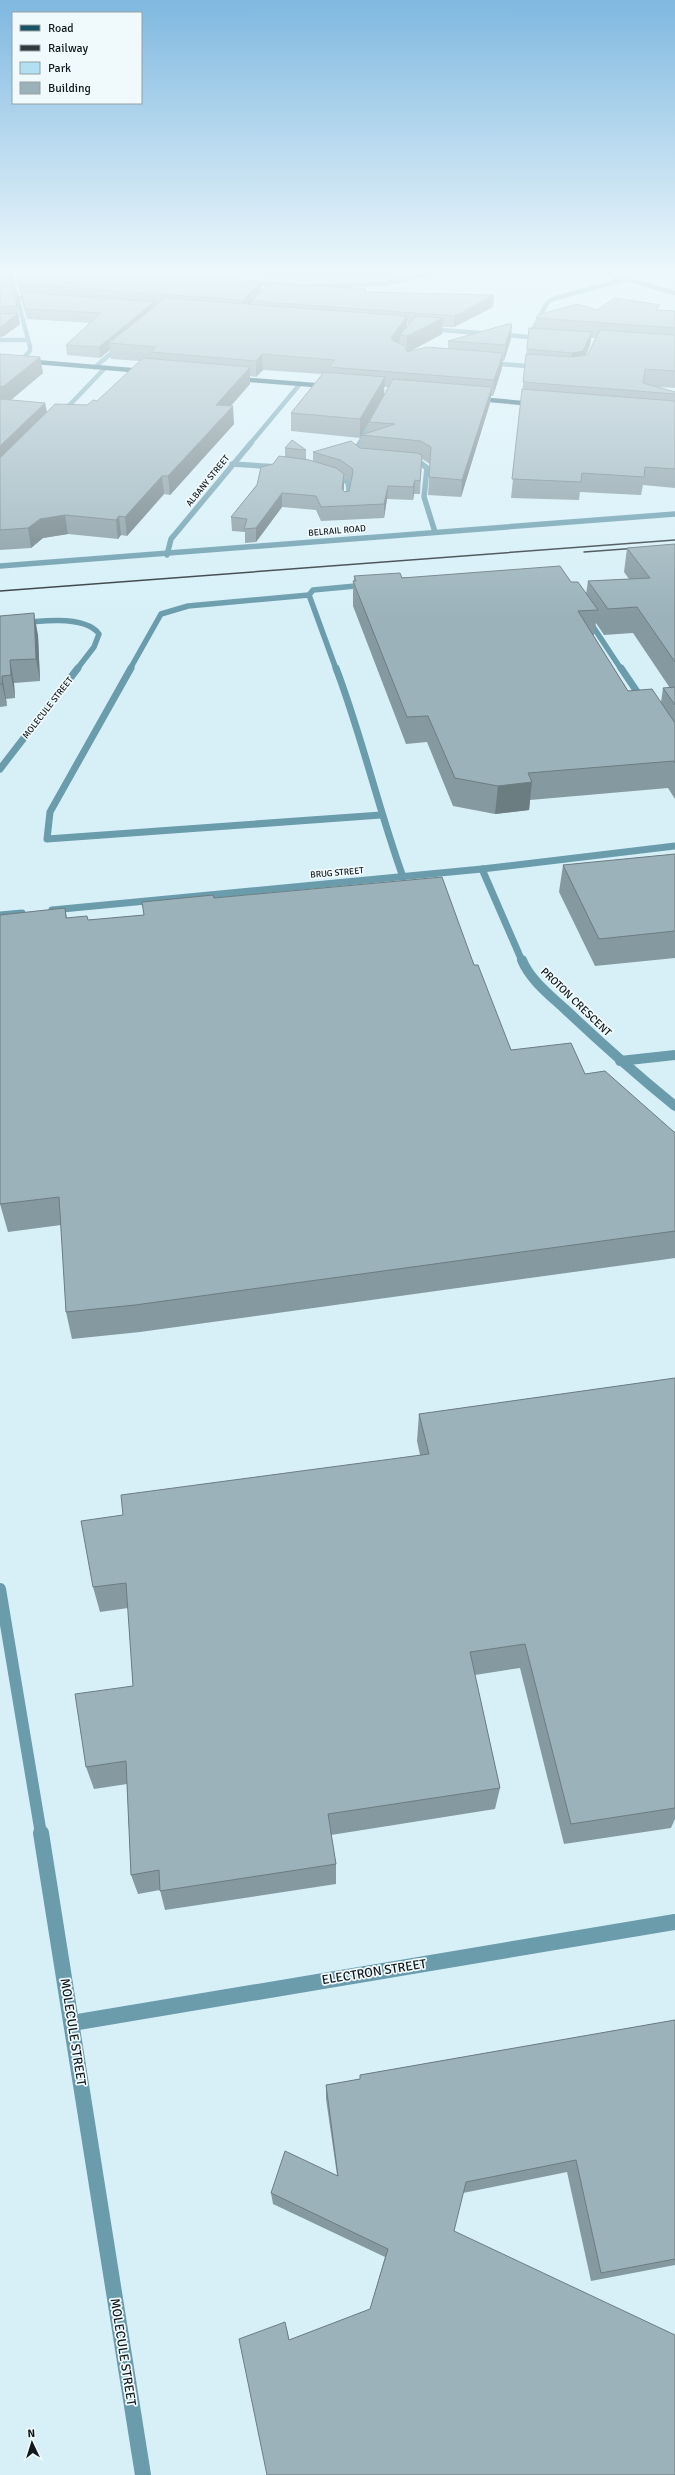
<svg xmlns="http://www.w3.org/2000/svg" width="675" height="2475" font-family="Signika,sans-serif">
	<rect width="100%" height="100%" fill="#d7f0f8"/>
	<polygon fill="#b0e0f1" points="195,270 398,270 426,272 381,282 288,283 235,277"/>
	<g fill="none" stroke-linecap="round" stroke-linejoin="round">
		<g stroke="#6a9cac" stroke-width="4.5">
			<polyline points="0,340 28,340"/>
			<polyline points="95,367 120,346"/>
			<polyline points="359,444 375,415"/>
		</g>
		<g stroke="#6a9cac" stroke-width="5.5">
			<polyline points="358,456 354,453 360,443"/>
			<polyline points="409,461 422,464 427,468 424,497 435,532"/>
			<polyline points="232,464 278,467"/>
			<polyline points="332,474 348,482 349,490 346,501"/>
			<polyline points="588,619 621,669"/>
			<polyline points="130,669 161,614 188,606 309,595"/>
			<polyline points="336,669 309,595 313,590 366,585"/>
		</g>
		<g stroke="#6a9cac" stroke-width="7">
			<polyline points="131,668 50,812 47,839 381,815"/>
			<path d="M 336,668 C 362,736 378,808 403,877"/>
			<polyline points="621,668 644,702"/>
		</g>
		<g stroke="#6a9cac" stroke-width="4.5">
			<polyline points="10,270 30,347 30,351 20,361"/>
			<polyline points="181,270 206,276"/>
			<polyline points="594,270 675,293"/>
			<polyline points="247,282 281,285"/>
			<polyline points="303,286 384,284 445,270"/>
			<polyline points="17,298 35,299"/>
			<polyline points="429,329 541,338"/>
			<polyline points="529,337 547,303 553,299 625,279"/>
			<polyline points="489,363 539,367"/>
			<polyline points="61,414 105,368"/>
			<polyline points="250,444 300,384"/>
		</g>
		<g stroke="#6a9cac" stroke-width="5.5">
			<polyline points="167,555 171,539 251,443"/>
			<path d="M 0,626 C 24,623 83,612 99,634 L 94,647 L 77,669"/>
		</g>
		<g stroke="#6a9cac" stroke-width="7">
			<polyline points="0,769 78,668"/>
			<polyline points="482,869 522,961"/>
			<polyline points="52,910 482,869 675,846"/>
			<polyline points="0,915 22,913"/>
		</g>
		<g stroke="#6a9cac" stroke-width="10">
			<path d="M 522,960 C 530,980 551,996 566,1010 C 602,1044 637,1075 675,1106"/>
			<polyline points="620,1061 675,1055"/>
		</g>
		<polyline stroke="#6a9cac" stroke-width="12" points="0,1589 41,1834"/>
		<g stroke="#6a9cac" stroke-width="16">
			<polyline points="41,1833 143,2475"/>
			<polyline points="72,2023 675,1922"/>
		</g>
		<polyline stroke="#6a9cac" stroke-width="5.5" points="0,566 675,514"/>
		<g stroke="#185465" stroke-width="4.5">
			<polyline points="0,359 143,371"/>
			<polyline points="237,379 327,386"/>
			<polyline points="478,399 534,404"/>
		</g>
		<g stroke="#303a3e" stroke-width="1.5">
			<polyline points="584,552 638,548"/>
			<polyline points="0,591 675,540"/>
		</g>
	</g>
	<g fill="#8599a0" fill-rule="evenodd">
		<path d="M 17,276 L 128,277 L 241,281 L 261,282 L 261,292 L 366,289 L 366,292 L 494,295 L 493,307 L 454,327 L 442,327 L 442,334 L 409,352 L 448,348 L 448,341 L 511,339 L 504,361 L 502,361 L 502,368 L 493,396 L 491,396 L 490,403 L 461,497 L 428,495 L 430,464 L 422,459 L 420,494 L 414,494 L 413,500 L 387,499 L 384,518 L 321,521 L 316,510 L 282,507 L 256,542 L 245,543 L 245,532 L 232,531 L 231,517 L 273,464 L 285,457 L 285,448 L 306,450 L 306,459 L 313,461 L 313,452 L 361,448 L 361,436 L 360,438 L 291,431 L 291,413 L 322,374 L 263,370 L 256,377 L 250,376 L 250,384 L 230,406 L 234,424 L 170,495 L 164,494 L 127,536 L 121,535 L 118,539 L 68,534 L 43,538 L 31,548 L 0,550 L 0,354 L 40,357 L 43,373 L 11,400 L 45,403 L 47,412 L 87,405 L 97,401 L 140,361 L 111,359 L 110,350 L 100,358 L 67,355 L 66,345 L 91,323 L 27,319 L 22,302 L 21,295 L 20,294 L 18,286 ZM 407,324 L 410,324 L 407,328 ZM 384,387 L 388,387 L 384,395 ZM 369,423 L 368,433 L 362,435 ZM 344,477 L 351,481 L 349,491 L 345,492 L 344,491 Z"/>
		<polygon points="0,277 17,306 20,324 4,336 0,337"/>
		<path d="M 597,310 L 659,310 L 675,311 L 675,388 L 657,387 L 675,392 L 675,488 L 643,485 L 641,495 L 580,492 L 579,500 L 511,498 L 529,328 L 536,328 L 536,318 ZM 591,338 L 596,338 L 587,355 L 586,355 L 590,345 Z"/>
		<path d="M 675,544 L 675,799 L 668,788 L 530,800 L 529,810 L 495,814 L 453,806 L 427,742 L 406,744 L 353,606 L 353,581 L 354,581 L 354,576 L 571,582 L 586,594 L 588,581 L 629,579 L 624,572 L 627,548 ZM 596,623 L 604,635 L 633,633 L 670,688 L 663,688 L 661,702 L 628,691 L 593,635 L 594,635 Z"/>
		<polygon points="0,616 38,635 40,681 14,683 15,698 6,699 7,706 0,707"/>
		<polygon points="675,854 675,958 595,966 559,892 563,865"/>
		<polygon points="214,898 474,965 511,1050 585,1074 674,1132 675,1132 675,1258 140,1332 72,1339 66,1312 61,1225 8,1232 0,1204 65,908 67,918 88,920 144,915"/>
		<polygon points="675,1378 675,1819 671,1828 564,1844 520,1668 475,1675 500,1788 495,1809 331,1835 336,1864 336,1884 165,1910 160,1890 138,1894 131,1875 127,1784 94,1789 86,1767 133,1686 128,1608 100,1612 93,1587 123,1515 420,1455 417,1441 419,1414"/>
		<polygon points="675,2020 675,2265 591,2281 567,2172 463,2193 267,2475 287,2329 289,2340 370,2309 385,2257 273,2204 271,2193 337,2175 326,2099 326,2085 360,2079 360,2075"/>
	</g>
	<g fill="#6c7d82">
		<polygon points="261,282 261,293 252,301 253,302 243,311 243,300"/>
		<polygon points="494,295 493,307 454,327 455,316"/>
		<polygon points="154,302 155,312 109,343 110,350 100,358 99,347"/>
		<polygon points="18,313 20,324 4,336 0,337 0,326"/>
		<polygon points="407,316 407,331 400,335 400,340 390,353 391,338"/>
		<polygon points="443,318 442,334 407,353 407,336"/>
		<polygon points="512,324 511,339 504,361 505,345"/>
		<polygon points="592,332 590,345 581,365 571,366 572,353"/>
		<polygon points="503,353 502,368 493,396 494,380"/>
		<polygon points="262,354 263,370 256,377 256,361"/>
		<polygon points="40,357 43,373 7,403 0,404 0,386"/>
		<polygon points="250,367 250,384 217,422 216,405"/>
		<polygon points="385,377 384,395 360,438 360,419"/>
		<polygon points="492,387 490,403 461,497 462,480"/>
		<polygon points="45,403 48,420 0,467 0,446"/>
		<polygon points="233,406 234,424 170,495 168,476"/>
		<polygon points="344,474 344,487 342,503 342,489"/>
		<polygon points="162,476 164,494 127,536 125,517"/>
		<polygon points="415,480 414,494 413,500 413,487"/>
		<polygon points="388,486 387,499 384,518 384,504"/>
		<polygon points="282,493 282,507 256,542 256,528"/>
		<polygon points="65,515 68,534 43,538 31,548 28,528 40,519"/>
		<polygon points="119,516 121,535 118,539 116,520"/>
		<polygon points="34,613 38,635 40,681 36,659"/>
		<polygon points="10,660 14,683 15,698 11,675"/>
		<polygon points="2,676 6,699 7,706 2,684"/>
		<polygon points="532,782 529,810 495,814 498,786"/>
	</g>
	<g fill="#9bb2ba" stroke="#6c7d82">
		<polygon points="137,270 241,277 237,281 261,282 243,300 19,284 17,276 62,273 84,277 88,275 128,277"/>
		<polygon points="0,277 9,277 17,306 0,307"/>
		<polygon points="270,282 366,289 364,292 494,295 455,316 252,301"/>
		<polygon points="21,292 154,302 99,347 66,345 101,313 25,309"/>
		<polygon points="165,298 407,316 391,338 393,341 404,345 407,352 427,347 503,353 494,380 329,367 335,360 262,354 256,361 151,352 156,347 109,343"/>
		<polygon points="615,298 660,305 656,310 675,311 675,328 536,318 538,315 577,304 597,310"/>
		<polygon points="18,313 2,326 0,326 0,314"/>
		<polygon points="416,316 443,318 407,336 400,335"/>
		<polygon points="508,324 512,324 505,345 448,341"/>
		<polygon points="529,328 592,332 583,351 572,353 527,349"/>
		<polygon points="600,330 675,335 675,371 645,369 643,383 675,392 675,394 523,382 526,354 573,357 587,355"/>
		<polygon points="0,354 40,357 4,386 0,386"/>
		<polygon points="143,358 250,367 216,405 233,406 168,476 162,476 125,517 119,516 116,520 65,515 40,519 28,528 0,530 0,458 55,404 87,405 93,400 97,401"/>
		<polygon points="324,372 385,377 360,419 291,413"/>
		<polygon points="393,379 492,387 462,480 429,477 431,447 421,441 361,435 395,424 369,422"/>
		<polygon points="522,389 675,401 675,469 645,467 644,477 582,473 581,482 512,479"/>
		<polygon points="0,399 45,403 0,446"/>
		<polygon points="292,440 306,450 285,448"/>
		<polygon points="351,441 360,448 417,453 422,455 420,481 415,480 413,487 388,486 384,504 321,507 316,496 282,493 256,528 244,529 247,519 231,517 257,485 261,467 273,464 279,456 309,460 336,468 344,474 342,489 345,492 349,491 353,472 352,468 340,460 313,452"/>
		<polygon points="675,544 675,662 637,607 608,609 588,581 650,578 627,548"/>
		<polygon points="560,566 571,582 578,582 598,610 578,611 628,691 652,689 675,723 675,763 674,761 528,773 532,782 498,786 455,778 428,716 407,717 353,581 356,581 354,576 400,573 402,578"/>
		<polygon points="34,613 36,659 10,660 11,675 2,676 2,684 0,684 0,616"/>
		<polygon points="675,687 675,705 663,688"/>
		<polygon points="675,854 675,931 599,939 563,865"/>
		<polygon points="442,877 474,965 478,965 511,1050 571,1043 585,1074 605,1071 674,1132 675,1132 675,1231 135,1305 66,1312 59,1197 0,1204 0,915 65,908 66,918 87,916 88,920 144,915 142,902 213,895 214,898"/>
		<polygon points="675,1378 675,1808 571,1824 525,1644 470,1652 500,1788 328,1814 336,1864 160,1891 159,1870 131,1875 126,1761 86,1767 75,1694 133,1686 126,1583 93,1587 81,1521 123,1515 121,1495 429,1454 419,1414"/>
		<polygon points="675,2020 675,2259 601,2273 576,2160 466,2182 454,2231 675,2335 675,2475 267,2475 239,2339 285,2322 289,2340 370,2309 388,2249 271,2193 285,2151 338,2176 326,2085 360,2079 360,2075"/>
	</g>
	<linearGradient id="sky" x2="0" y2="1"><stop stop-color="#7fb8e0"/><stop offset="0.44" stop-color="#edf8fc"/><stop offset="1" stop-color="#edf8fc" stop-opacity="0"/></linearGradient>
	<rect width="675" height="616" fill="url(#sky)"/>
	<g text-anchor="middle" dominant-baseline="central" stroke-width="3.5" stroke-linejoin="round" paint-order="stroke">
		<g font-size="9" fill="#11191c" stroke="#f0fafd">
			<text transform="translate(208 481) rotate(-51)">ALBANY STREET</text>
			<text transform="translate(337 531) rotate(-5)">BELRAIL ROAD</text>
			<text transform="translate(48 708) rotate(-52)">MOLECULE STREET</text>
			<text transform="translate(337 873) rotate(-5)">BRUG STREET</text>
		</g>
		<g font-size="11" fill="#11191c" stroke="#f0fafd">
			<text transform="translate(576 1002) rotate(44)">PROTON CRESCENT</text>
		</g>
		<g font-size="13" fill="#11191c" stroke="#f0fafd">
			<text transform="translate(374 1972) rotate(-9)">ELECTRON STREET</text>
			<text transform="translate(73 2032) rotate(81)">MOLECULE STREET</text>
			<text transform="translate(123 2352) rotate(81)">MOLECULE STREET</text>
		</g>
	</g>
	<rect x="12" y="12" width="130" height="92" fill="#f0fafd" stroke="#97a0a3"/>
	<rect x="20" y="25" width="20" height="6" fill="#185465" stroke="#97a0a3"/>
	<text x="48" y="32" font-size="12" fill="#11191c">Road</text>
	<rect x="20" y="45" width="20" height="6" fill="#303a3e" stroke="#97a0a3"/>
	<text x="48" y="52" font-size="12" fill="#11191c">Railway</text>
	<rect x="20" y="62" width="20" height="12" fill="#b0e0f1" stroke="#97a0a3"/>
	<text x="48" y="72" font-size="12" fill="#11191c">Park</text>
	<rect x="20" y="82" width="20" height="12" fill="#9bb2ba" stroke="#97a0a3"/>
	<text x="48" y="92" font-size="12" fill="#11191c">Building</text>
	<g transform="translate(32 2443) rotate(356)" stroke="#f0fafd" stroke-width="3" paint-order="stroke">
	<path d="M0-3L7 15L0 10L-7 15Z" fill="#11191c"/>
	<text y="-6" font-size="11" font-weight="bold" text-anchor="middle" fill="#11191c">N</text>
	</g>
</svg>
